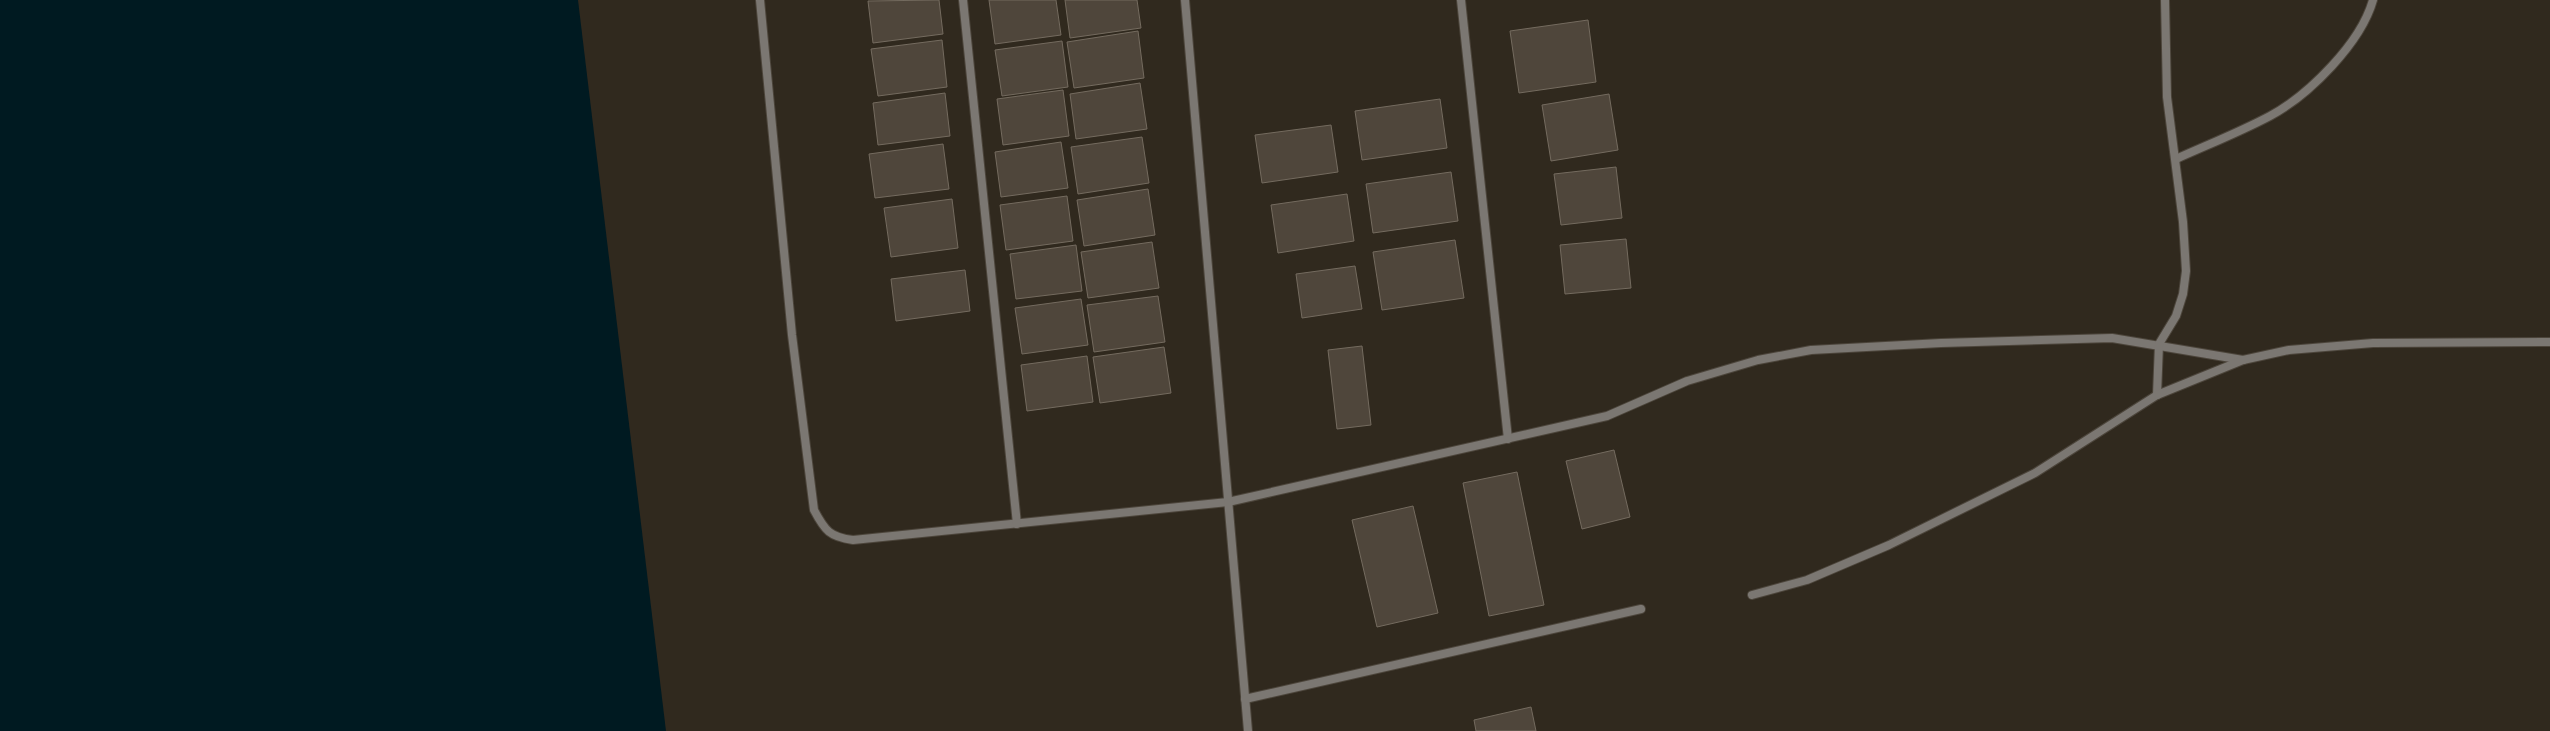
<svg xmlns="http://www.w3.org/2000/svg" width="2550" height="731" font-family="'Sofia Sans Condensed',sans-serif">
	<rect width="100%" height="100%" fill="#30291e"/>
	<polygon fill="#001a21" points="0,0 578,0 666,731 0,731"/>
	<g fill="#4f463b" stroke="#746b5f">
		<polygon points="939,0 943,34 873,43 868,1"/>
		<polygon points="989,0 1056,0 1061,35 995,44"/>
		<polygon points="1065,0 1137,0 1141,28 1070,38"/>
		<polygon points="1588,20 1596,82 1519,93 1510,31"/>
		<polygon points="1138,31 1144,78 1074,88 1067,42"/>
		<polygon points="942,40 947,87 878,96 871,49"/>
		<polygon points="1062,41 1068,87 1002,96 995,50"/>
		<polygon points="1140,83 1147,129 1076,139 1070,94"/>
		<polygon points="1063,90 1069,136 1003,145 997,99"/>
		<polygon points="945,93 950,136 878,145 873,103"/>
		<polygon points="1609,94 1618,150 1551,161 1542,105"/>
		<polygon points="1440,99 1447,148 1362,160 1355,111"/>
		<polygon points="1331,125 1338,172 1262,183 1255,135"/>
		<polygon points="1142,137 1149,183 1078,194 1071,147"/>
		<polygon points="1061,142 1068,188 1001,197 995,152"/>
		<polygon points="943,144 949,189 875,198 869,154"/>
		<polygon points="1616,167 1622,218 1561,225 1554,174"/>
		<polygon points="1451,172 1458,221 1373,233 1366,184"/>
		<polygon points="1148,189 1155,235 1084,246 1077,200"/>
		<polygon points="1347,194 1354,241 1278,253 1271,205"/>
		<polygon points="1067,196 1073,241 1006,250 1000,205"/>
		<polygon points="952,199 958,248 891,257 884,208"/>
		<polygon points="1626,239 1631,288 1565,294 1560,245"/>
		<polygon points="1455,240 1464,298 1382,310 1373,252"/>
		<polygon points="1152,242 1159,288 1088,298 1081,252"/>
		<polygon points="1076,245 1082,291 1016,299 1010,254"/>
		<polygon points="1355,266 1362,309 1302,318 1296,274"/>
		<polygon points="965,270 970,311 896,321 891,279"/>
		<polygon points="1158,296 1165,342 1094,352 1087,305"/>
		<polygon points="1081,299 1088,345 1022,354 1015,308"/>
		<polygon points="1362,346 1371,425 1337,429 1328,350"/>
		<polygon points="1164,347 1171,393 1100,403 1093,357"/>
		<polygon points="1087,356 1093,402 1027,411 1021,365"/>
		<polygon points="1614,450 1630,517 1582,529 1566,461"/>
		<polygon points="1517,472 1544,605 1489,616 1463,483"/>
		<polygon points="1413,506 1438,613 1377,627 1352,520"/>
		<polygon points="1531,707 1536,731 1476,731 1474,720"/>
	</g>
	<g fill="none" stroke-linecap="round" stroke-linejoin="round">
		<g stroke="#4c453b" stroke-width="10">
			<g id="minor">
				<path d="M 760,0 L 792,335 L 814,510 C 825,531 830,537 853,540 L 1228,502 L 1607,416 L 1687,381 L 1758,360 L 1811,350 L 1941,343 L 2112,338 L 2243,360"/>
				<polyline points="963,0 1017,524"/>
				<polyline points="1185,0 1248,731"/>
				<polyline points="1461,0 1508,439"/>
				<path d="M 2176,159 C 2207,145 2240,132 2270,116 C 2309,95 2361,43 2373,0"/>
				<polyline points="2157,395 2159,344 2176,316 2183,294 2186,271 2183,222 2167,97 2165,0"/>
				<polyline points="1752,595 1807,580 1889,545 2035,473 2157,395 2243,360 2289,350 2373,343 2550,342"/>
				<polyline points="1245,699 1641,609"/>
			</g>
		</g>
		<use href="#minor" stroke="#7b7772" stroke-width="8"/>
	</g>
</svg>
